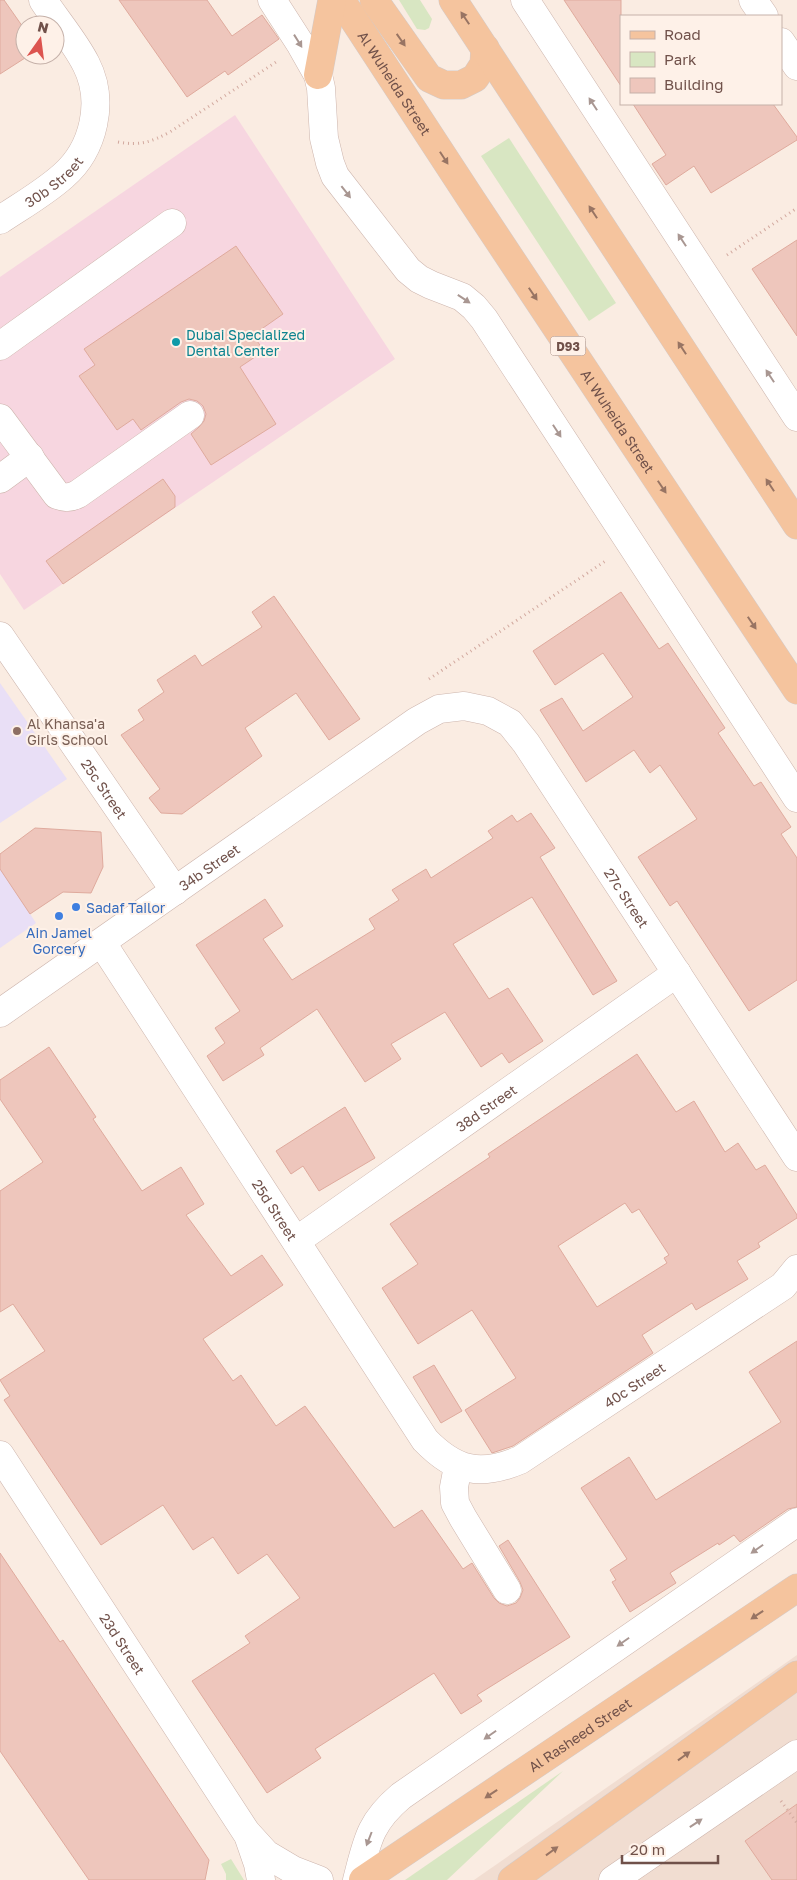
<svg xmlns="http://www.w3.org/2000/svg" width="797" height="1880" font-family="'Golos Text',sans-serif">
	<rect width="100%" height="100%" fill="#faece2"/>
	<polygon fill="#f1ddd1" points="797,1655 797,1880 474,1880"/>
	<g fill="#e9dff6">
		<polygon points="0,683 67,779 0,823"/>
		<polygon points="0,868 36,923 0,948"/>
	</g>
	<polygon fill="#f7d6e0" points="235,115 395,359 24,610 0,574 0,277"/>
	<g fill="#d8e6c2">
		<polygon points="399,0 420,0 432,19 429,28 425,30 417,29"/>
		<polygon points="509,138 616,303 589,321 481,156"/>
		<polygon points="563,1771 447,1880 405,1880"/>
		<polygon points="231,1859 244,1880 226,1880 226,1874 221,1864"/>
	</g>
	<g fill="#eec6bc" stroke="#dfaa9d" fill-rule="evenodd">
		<polygon points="0,0 4,0 25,30 25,58 0,74"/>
		<polygon points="119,0 207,0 232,36 262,15 279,39 228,75 225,71 187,97"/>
		<polygon points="564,0 621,0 621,86"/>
		<polygon points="633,104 773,104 797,137 797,140 711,193 694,166 666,185 652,164 666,155"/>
		<polygon points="797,240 797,336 752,269"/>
		<polygon points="236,246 283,314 253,335 264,351 240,367 276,424 211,465 191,434 199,427 204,421 206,414 203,406 197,401 189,399 181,402 141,430 133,419 117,430 79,376 95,365 84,349"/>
		<polygon points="163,479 175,496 175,507 63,584 46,561"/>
		<polygon points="621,592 659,649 668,643 725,728 718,733 754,786 761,782 791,827 781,834 797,858 797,980 749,1011 677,901 670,906 638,857 697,819 660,765 650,773 634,750 586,782 540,710 562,698 583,731 633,697 603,653 555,685 533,651"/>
		<polygon points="274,596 360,719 329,740 296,693 245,728 262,756 182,814 161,813 149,798 160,789 121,735 144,720 138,710 164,692 157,680 195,655 202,666 262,627 252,612"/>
		<polygon points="531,813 555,848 540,857 617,981 593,995 532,897 453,944 489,999 508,988 543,1041 509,1063 502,1053 481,1067 445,1012 391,1044 401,1059 365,1082 317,1009 260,1048 264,1055 223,1081 207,1056 225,1043 215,1028 240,1011 196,945 265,899 283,926 263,939 292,980 375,929 369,919 399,900 392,890 426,869 431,878 493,838 488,831 512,815 517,822"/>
		<polygon points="35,828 101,832 103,867 91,893 63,892 30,914 0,869 0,854"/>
		<polygon points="49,1047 96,1117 93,1119 142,1191 181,1167 204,1204 186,1215 231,1276 262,1255 283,1285 203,1339 233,1381 241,1375 276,1426 305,1406 394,1528 422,1510 463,1569 472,1563 494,1598 499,1603 507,1606 516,1603 520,1598 523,1590 520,1582 499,1546 508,1540 570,1637 477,1695 482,1701 461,1714 434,1673 315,1749 321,1758 267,1793 192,1681 250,1643 245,1636 300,1598 267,1554 238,1574 213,1537 193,1550 163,1505 101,1545 4,1400 10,1396 0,1380 45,1351 13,1304 0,1312 0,1191 43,1162 0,1099 0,1080"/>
		<path d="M 637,1054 L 676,1112 L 694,1101 L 725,1152 L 738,1143 L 756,1170 L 765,1165 L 797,1215 L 797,1218 L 758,1243 L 760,1247 L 737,1261 L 748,1279 L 696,1310 L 692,1303 L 642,1335 L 653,1353 L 513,1446 L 492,1453 L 465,1410 L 516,1378 L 472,1310 L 418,1344 L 382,1288 L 418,1264 L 390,1224 L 490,1157 L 488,1154 ZM 625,1203 L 632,1213 L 639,1209 L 669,1255 L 664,1258 L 667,1263 L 597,1307 L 558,1246 Z"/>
		<polygon points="345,1107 375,1158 319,1191 303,1166 291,1174 276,1151"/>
		<polygon points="797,1341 797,1507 788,1509 740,1542 734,1535 719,1545 718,1543 670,1573 676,1583 630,1612 612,1582 616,1580 610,1570 627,1559 581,1488 629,1457 656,1500 781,1422 749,1372"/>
		<polygon points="434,1365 462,1411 441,1423 413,1377"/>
		<polygon points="0,1553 60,1642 63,1640 209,1860 205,1880 89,1880 0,1751"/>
		<polygon points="797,1804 797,1880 772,1880 745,1841"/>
	</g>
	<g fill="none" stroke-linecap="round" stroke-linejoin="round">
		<g stroke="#cdb5ad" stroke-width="29">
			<g id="minor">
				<polyline points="272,0 301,45 318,75 321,88 324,138 330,163 335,176 408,270 419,279 431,285 462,297 474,307 484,319 797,798"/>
				<polyline points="525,0 797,417"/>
				<polyline points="753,0 764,16"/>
				<polyline points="781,42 797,66"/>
				<path id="s1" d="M 0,220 C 21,206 44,193 63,176 C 94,149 105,101 86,64 C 75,42 56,20 43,0"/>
				<polyline points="0,346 172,223"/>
				<path d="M 0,418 L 57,495 C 65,498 70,498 78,494 L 190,415"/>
				<polyline points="0,479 30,457"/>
				<path id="s2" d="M 0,636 L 175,891"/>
				<path id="s3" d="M 102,943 L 425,1440 C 455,1471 480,1477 520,1460 L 783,1286 L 797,1269"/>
				<path id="s4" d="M 0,1013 L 417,721 L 439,709 L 464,706 L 488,711 L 510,723 L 526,743 L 797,1157"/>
				<path id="s5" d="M 296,1241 L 677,973"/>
				<path id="s6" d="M 0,1455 L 246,1832 L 266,1854 L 293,1870 L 319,1880"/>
				<polyline points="458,1466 454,1487 455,1503 463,1518 507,1590"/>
				<polyline points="249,1838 258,1864 261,1880"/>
				<path d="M 357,1880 C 367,1842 369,1823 401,1796 L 797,1522"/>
				<polyline points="613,1880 797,1754"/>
			</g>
		</g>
		<g stroke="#d4cbc9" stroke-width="29">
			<g id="major">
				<path id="s7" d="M 341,0 L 471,199 L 797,690"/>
				<polyline points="374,0 429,78 444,85 461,85 475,78 484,64 485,48"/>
				<polyline points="453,0 797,525"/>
				<polyline points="318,75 332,0"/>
				<path id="s8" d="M 363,1880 L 797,1588"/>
				<polyline points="512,1880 797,1675"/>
			</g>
		</g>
		<g stroke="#d2a99f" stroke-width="3" stroke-dasharray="1 4" stroke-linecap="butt">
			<path d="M 118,142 C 140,146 151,142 170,132 L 276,62"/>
			<polyline points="727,255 797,208"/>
			<polyline points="429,679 607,560"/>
			<polyline points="781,1801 797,1823"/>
		</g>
		<use href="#minor" stroke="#fff" stroke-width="28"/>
		<use href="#major" stroke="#f5c49e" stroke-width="28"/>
	</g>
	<defs><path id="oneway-solid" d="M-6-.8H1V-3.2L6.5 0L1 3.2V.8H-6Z" transform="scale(1.25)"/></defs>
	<g fill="#987463">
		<use href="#oneway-solid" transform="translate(465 18) rotate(-124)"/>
		<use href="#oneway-solid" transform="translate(401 40) rotate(55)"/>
		<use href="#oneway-solid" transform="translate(444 158) rotate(57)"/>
		<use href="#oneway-solid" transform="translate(593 212) rotate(-123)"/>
		<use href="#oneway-solid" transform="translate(533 294) rotate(56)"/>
		<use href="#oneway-solid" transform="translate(682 348) rotate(-123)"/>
		<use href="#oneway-solid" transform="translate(770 485) rotate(-123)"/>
		<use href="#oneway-solid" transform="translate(662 487) rotate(56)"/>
		<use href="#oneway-solid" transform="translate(752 623) rotate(56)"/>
		<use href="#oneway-solid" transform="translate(757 1615) rotate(146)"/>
		<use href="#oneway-solid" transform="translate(684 1756) rotate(-36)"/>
		<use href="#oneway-solid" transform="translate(491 1794) rotate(146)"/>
		<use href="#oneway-solid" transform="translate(552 1851) rotate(-36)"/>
	</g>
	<g fill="#a99792">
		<use href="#oneway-solid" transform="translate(298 41) rotate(58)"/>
		<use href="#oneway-solid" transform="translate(593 104) rotate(-123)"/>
		<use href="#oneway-solid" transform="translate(346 192) rotate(52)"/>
		<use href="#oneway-solid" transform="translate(682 240) rotate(-123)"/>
		<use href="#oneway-solid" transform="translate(464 299) rotate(34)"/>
		<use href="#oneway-solid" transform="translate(770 376) rotate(-123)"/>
		<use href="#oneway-solid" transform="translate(557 431) rotate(57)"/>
		<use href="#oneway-solid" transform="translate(757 1549) rotate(145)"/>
		<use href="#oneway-solid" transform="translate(623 1642) rotate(145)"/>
		<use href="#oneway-solid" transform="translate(490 1735) rotate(145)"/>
		<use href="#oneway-solid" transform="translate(696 1823) rotate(-34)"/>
		<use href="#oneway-solid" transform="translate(369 1839) rotate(111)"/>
	</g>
	<circle fill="#0f9aa8" stroke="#fef1e8" stroke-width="2" cx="176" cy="342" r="5"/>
	<circle fill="#8d6e63" stroke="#fef1e8" stroke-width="2" cx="17" cy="731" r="5"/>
	<g fill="#3f7fe0" stroke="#fef1e8" stroke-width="2">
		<circle cx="76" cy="907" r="5"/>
		<circle cx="59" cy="916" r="5"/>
	</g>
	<g text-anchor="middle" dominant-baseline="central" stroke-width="4" stroke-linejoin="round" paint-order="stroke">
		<rect fill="#fef1e8" stroke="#9b8179" stroke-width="1" x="550.5" y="336.5" width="35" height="19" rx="4"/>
		<g font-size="12" font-weight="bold" fill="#70514a">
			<text x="568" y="346">D93</text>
		</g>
		<g font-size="14" fill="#70514a" stroke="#fef1e8">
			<text stroke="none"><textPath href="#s7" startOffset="99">Al Wuheida Street</textPath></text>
			<text stroke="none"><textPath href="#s1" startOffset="66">30b Street</textPath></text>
			<text stroke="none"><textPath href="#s7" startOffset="504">Al Wuheida Street</textPath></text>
			<text stroke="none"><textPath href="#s2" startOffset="185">25c Street</textPath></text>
			<text stroke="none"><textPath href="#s4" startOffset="255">34b Street</textPath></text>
			<text stroke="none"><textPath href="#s4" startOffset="819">27c Street</textPath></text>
			<text stroke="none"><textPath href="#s5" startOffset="232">38d Street</textPath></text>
			<text stroke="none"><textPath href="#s3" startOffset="318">25d Street</textPath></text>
			<text stroke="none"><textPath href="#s3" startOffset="835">40c Street</textPath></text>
			<text stroke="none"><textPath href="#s6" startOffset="225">23d Street</textPath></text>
			<text stroke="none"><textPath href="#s8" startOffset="261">Al Rasheed Street</textPath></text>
		</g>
		<g font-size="14" fill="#0d838f" stroke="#fef1e8" text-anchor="start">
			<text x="186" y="334">Dubai Specialized<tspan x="186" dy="16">Dental Center</tspan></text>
		</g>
		<g font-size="14" fill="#785e54" stroke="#fef1e8" text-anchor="start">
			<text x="27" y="723">Al Khansa'a<tspan x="27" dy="16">Girls School</tspan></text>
		</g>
		<g font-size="14" fill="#366cbe" stroke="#fef1e8" text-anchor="start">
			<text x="86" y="907">Sadaf Tailor</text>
			<text x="59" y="932" text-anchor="middle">Ain Jamel<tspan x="59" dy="16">Gorcery</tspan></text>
		</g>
	</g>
	<rect x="620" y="15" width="162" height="90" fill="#fef1e8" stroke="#c5b1a9"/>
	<rect x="630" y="31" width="25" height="8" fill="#f5c49e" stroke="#c5b1a9"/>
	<text x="664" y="40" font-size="15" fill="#70514a">Road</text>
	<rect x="630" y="52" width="25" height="15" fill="#d8e6c2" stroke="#c5b1a9"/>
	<text x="664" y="65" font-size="15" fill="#70514a">Park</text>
	<rect x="630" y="78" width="25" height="15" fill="#eec6bc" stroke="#c5b1a9"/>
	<text x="664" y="90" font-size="15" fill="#70514a">Building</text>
	<g transform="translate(40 40) rotate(14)"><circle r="24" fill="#fef1e8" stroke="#c5b1a9"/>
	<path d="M0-4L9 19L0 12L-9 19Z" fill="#dc544f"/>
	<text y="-8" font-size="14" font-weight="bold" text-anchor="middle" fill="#70514a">N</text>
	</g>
	<path d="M622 1855v8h96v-8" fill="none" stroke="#70514a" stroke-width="2.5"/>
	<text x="630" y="1855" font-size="15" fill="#70514a" stroke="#fef1e8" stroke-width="4" paint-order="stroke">20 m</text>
</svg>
